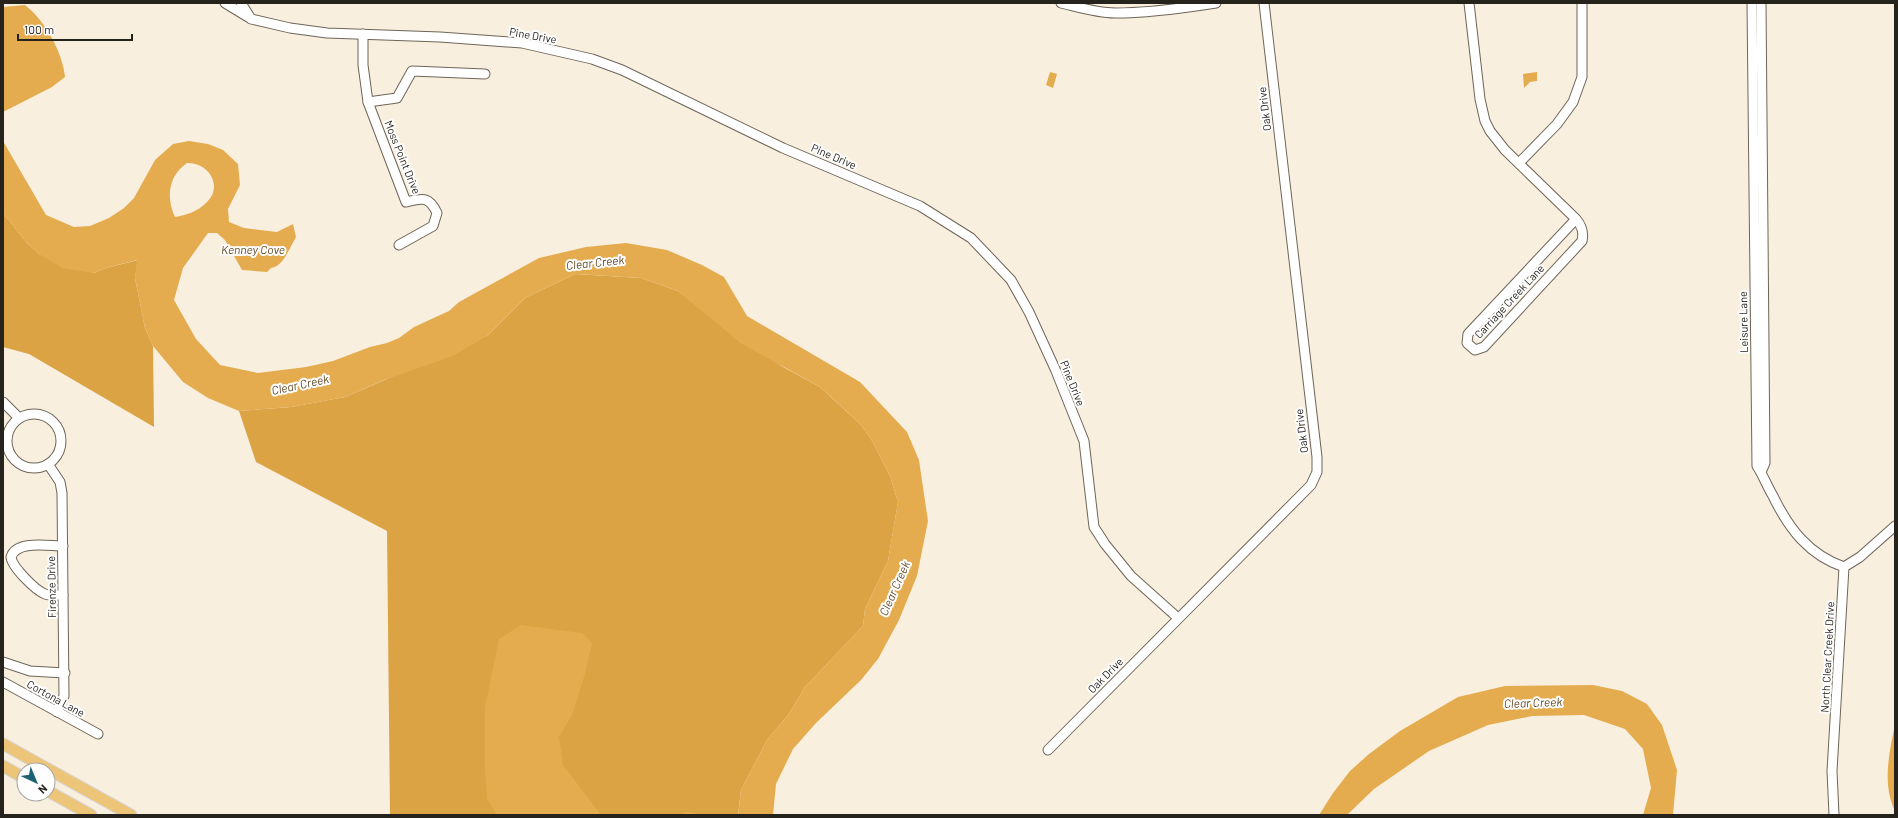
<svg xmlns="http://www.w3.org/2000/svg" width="1898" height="818" font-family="Barlow,sans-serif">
	<rect width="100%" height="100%" fill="#f9efdf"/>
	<g fill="#dca344">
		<polygon points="3,213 27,243 39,254 94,273 106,268 138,260 135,278 145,328 153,346 154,427 29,354 3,347"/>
		<polygon points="575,274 641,278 678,291 721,325 783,367 820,387 861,425 870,437 890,476 898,502 888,561 865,609 863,626 805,687 788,715 767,740 741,790 738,815 390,815 387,531 256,462 239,411 291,407 345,397 487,336 525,298"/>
	</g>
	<g fill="#e4ac4e" fill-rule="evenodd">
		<path d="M 25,5 C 45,21 62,51 65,77 L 52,87 L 3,112 L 3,7 Z"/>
		<polygon points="1050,72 1057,74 1053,88 1046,85"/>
		<polygon points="1537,72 1537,81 1530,82 1524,88 1523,74"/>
		<path d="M 3,141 L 46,215 L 74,227 L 90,226 L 109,218 L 124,208 L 134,198 L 155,160 L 173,144 L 189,141 L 208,144 L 223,150 L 238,164 L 240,185 L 228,209 L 229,222 L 244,228 L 277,232 L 293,224 L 296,237 C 290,247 283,267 271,268 L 267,272 L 242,270 L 225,240 L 217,233 L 208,233 L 183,268 L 174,300 L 196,339 L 220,365 L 258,373 L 306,367 L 333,361 L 370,347 L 387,343 L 399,338 L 414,327 L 449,311 L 459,302 L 539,258 L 586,247 L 626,243 L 667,250 L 702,265 L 724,277 L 747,316 L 860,382 L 907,432 L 919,460 L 928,521 L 917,576 L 899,620 L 878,659 L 861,680 L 816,723 L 793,749 L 776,784 L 773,815 L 738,815 L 741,790 L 767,740 L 788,715 L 805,687 L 863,626 L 865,609 L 888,561 L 898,502 L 890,476 L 870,437 L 861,425 L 831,397 L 820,387 L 742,344 L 678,291 L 641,278 L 575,274 L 525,298 L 487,336 L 453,356 L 384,380 L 345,397 L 291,407 L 239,411 L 208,398 L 183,382 L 153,346 L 145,328 L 135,278 L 137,260 L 106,268 L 94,273 L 62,268 L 39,254 L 27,243 L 3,213 ZM 187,163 C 209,162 224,187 206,203 C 197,212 186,215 175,217 C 166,198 168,176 187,163 Z"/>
		<polygon points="521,625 582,633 592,643 585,674 572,715 559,737 563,765 601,815 497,815 487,799 485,768 485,707 499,639"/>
		<polygon points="1593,685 1622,691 1647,704 1662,725 1677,770 1673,815 1643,815 1651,788 1643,749 1625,729 1584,715 1532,716 1488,725 1429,751 1374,789 1347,815 1319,815 1333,793 1350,771 1369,754 1400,731 1458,697 1505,686"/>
		<path d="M 1895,725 L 1895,811 C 1882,784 1889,753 1895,725 Z"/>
	</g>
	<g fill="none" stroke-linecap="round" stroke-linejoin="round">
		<polyline stroke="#e4ac4e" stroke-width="2.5" points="682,815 688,813 696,815"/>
		<g stroke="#6e6558" stroke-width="11">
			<g id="minor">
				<polyline points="225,3 248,17"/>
				<polyline points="241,3 251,19 290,28 327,33 440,37 522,43 592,59 622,70 783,148 920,206 971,238 1011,280 1029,312 1056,371 1084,441 1094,527 1105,544 1131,576 1178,618"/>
				<path d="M 1061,3 C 1078,7 1097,13 1115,13 C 1147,13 1184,8 1216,3"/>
				<path d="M 1469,3 L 1480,99 L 1485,121 L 1490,131 L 1505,150 L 1576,219 C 1582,226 1584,232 1582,241 L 1484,347 L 1475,350 L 1467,343 L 1468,334 L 1576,219"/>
				<path d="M 1752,3 L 1757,466 C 1763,475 1767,486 1773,496 C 1789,529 1809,555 1844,567"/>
				<path d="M 363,34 L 363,65 L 368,102 L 406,202 C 423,198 429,196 437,213 L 433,226 L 399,245"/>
				<polyline points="368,102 397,98 412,71 485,74"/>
				<polyline points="1519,163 1557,124 1573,102 1582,77 1582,3"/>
				<polyline points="3,402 19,418"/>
				<circle cx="34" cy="441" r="27"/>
				<polyline points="48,464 60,482 62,493 64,696 57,712"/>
				<polyline points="1761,472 1765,463 1761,3"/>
				<path d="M 63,546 C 48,546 16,540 11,557 C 12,567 35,590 45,594 C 50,596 58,595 63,595"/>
				<polyline points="3,662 30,671 65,673"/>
				<polyline points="3,682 98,734"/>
				<polyline points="1048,750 1311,485 1317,472 1317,457 1264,3"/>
				<polyline points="1834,815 1832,771 1844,567 1860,557 1895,526"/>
			</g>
		</g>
		<g stroke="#d8d7d6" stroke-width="13">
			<g id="major">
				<polyline points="3,744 131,815"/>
				<polyline points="3,766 24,778"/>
				<polyline points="48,791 91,815"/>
			</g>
		</g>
		<use href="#minor" stroke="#fff" stroke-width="9"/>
		<use href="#major" stroke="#ecc579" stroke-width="11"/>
	</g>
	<g text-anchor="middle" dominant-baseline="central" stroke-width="4" stroke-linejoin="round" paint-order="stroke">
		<g font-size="11" fill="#26231d" stroke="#fefefe">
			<text transform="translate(533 35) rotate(10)">Pine Drive</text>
			<text transform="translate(1264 109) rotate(-97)">Oak Drive</text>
			<text transform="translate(834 156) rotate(23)">Pine Drive</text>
			<text transform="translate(403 157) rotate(68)">Moss Point Drive</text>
			<text transform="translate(1509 301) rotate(-47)">Carriage Creek Lane</text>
			<text transform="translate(1743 322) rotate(-91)">Leisure Lane</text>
			<text transform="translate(1073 383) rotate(68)">Pine Drive</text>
			<text transform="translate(1301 431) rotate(-97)">Oak Drive</text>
			<text transform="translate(51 587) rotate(-91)">Firenze Drive</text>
			<text transform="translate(1827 657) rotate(-87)">North Clear Creek Drive</text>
			<text transform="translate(1105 675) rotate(-45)">Oak Drive</text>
			<text transform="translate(56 698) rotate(29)">Cortona Lane</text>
		</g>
		<g font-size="12" font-style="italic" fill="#644c26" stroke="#fefefe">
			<text x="253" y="249">Kenney Cove</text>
			<text transform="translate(595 262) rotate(-6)">Clear Creek</text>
			<text transform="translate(300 384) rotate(-12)">Clear Creek</text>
			<text transform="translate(894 588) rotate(-66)">Clear Creek</text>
			<text transform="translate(1533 702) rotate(-2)">Clear Creek</text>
		</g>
	</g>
	<rect width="1898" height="818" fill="none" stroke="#26231d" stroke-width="8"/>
	<g transform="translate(36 782) rotate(136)"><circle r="19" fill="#fefefe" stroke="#a8a6a4"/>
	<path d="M0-3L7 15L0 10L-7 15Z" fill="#1b6272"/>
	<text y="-6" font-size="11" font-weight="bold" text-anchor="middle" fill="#26231d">N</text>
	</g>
	<path d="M18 34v6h114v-6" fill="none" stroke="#26231d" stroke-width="2"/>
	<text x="24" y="34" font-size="12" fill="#26231d" stroke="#fefefe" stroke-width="3" paint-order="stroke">100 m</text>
</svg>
